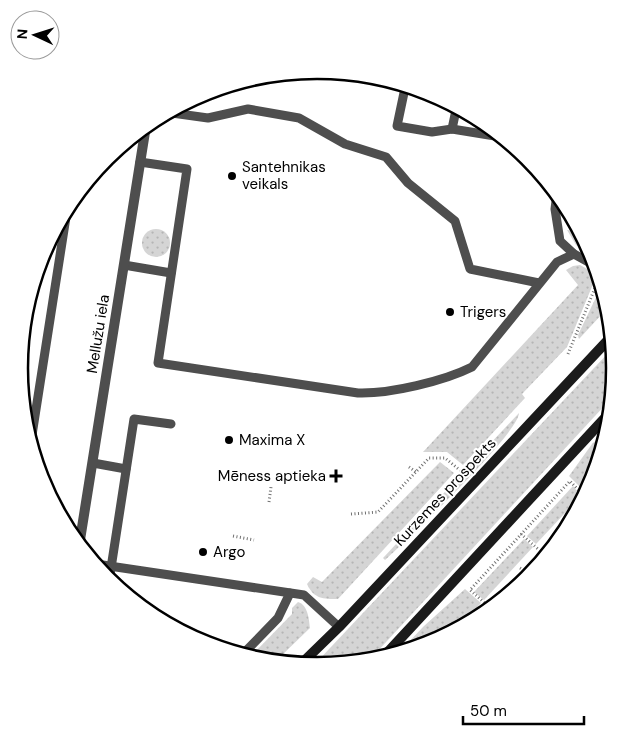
<svg xmlns="http://www.w3.org/2000/svg" width="633" height="736" font-family="'DM Sans',sans-serif">
	<defs>
		<pattern id="grass-dots" width="8" height="8" patternUnits="userSpaceOnUse" patternTransform="scale(1.25)"><rect width="8" height="8" fill="#d5d5d5"/><path d="M2 2h.1M6 6h.1" fill="none" stroke="#b5b5b5" stroke-width="1.8" stroke-linecap="round"/></pattern>
	</defs>
	<rect width="100%" height="100%" fill="#fff"/>
	<g fill="url(#grass-dots)">
		<circle cx="156" cy="243" r="14"/>
		<polygon points="567,230 576,231 592,255 576,245"/>
		<polygon points="580,265 596,274 596,277 567,347 522,394 525,398 463,465 447,452 423,452 578,285 566,270 573,266"/>
		<polygon points="599,291 603,313 579,339 578,335"/>
		<polygon points="611,350 614,368 607,403 375,654 314,665"/>
		<path d="M 519,413 C 518,434 407,540 385,560 L 383,558 Z"/>
		<polygon points="601,436 591,482 585,492 569,476 592,444"/>
		<path d="M 440,462 L 454,473 L 338,599 C 323,599 314,599 307,584 L 313,577 L 322,582 Z"/>
		<polygon points="573,486 581,496 536,544 527,536"/>
		<polygon points="524,539 533,547 484,600 474,592"/>
		<polygon points="465,589 481,603 466,619 430,643 403,648 424,626"/>
		<path d="M 298,602 C 308,605 309,619 310,628 L 279,658 L 257,654 L 255,652 L 292,614 L 292,608 Z"/>
	</g>
	<g fill="none" stroke-linecap="round" stroke-linejoin="round">
		<g stroke="#707070" stroke-width="3" stroke-dasharray="1 2.5" stroke-linecap="butt">
			<polyline points="568,354 597,283"/>
			<polyline points="409,467 416,472"/>
			<polyline points="269,502 271,487"/>
			<polyline points="351,514 378,512 429,458 445,458 461,471"/>
			<polyline points="521,534 538,549"/>
			<polyline points="233,536 254,540"/>
			<polyline points="520,568 530,574"/>
			<polyline points="487,605 470,590 570,481 583,495"/>
		</g>
		<g stroke="#4e4e4e" stroke-width="9">
			<polyline points="405,88 397,126 432,132 452,129 495,136"/>
			<polyline points="172,113 208,118 248,109 299,118 345,144 386,157 408,183 455,221 470,269 539,283"/>
			<polyline points="452,129 456,110"/>
			<path d="M 140,162 L 187,169 L 158,363 L 358,393 C 390,394 444,381 472,367 L 557,262 L 574,254"/>
			<polyline points="556,201 555,209 560,241 574,254 594,265"/>
			<polyline points="124,265 171,273"/>
			<polyline points="32,435 66,217"/>
			<polyline points="93,463 126,469"/>
			<polyline points="96,564 304,595 339,627"/>
			<polyline points="109,581 134,419 171,424"/>
			<polyline points="245,652 278,618 290,593"/>
		</g>
		<polyline stroke="#4e4e4e" stroke-width="10" points="80,540 145,132"/>
		<g stroke="#1b1b1b" stroke-width="10">
			<polyline points="388,652 604,419"/>
			<polyline points="302,663 339,627 609,339"/>
		</g>
	</g>
	<g fill="#000" stroke="#fff" stroke-width="2">
		<circle cx="232" cy="176" r="5"/>
		<circle cx="450" cy="312" r="5"/>
		<circle cx="229" cy="440" r="5"/>
		<path d="M333.5 468.5h5v5h5v5h-5v5h-5v-5h-5v-5h5z"/>
		<circle cx="203" cy="552" r="5"/>
	</g>
	<g text-anchor="middle" dominant-baseline="central" stroke-width="4" stroke-linejoin="round" paint-order="stroke">
		<g font-size="15" fill="#000" stroke="#fff" text-anchor="start">
			<text x="242" y="167">Santehnikas<tspan x="242" dy="17">veikals</tspan></text>
			<text x="460" y="312">Trigers</text>
			<text x="239" y="440">Maxima X</text>
			<text x="326" y="476" text-anchor="end">Mēness aptieka</text>
			<text x="213" y="552">Argo</text>
		</g>
		<g font-size="15" fill="#000" stroke="#fff">
			<text transform="translate(98 334) rotate(-81)">Mellužu iela</text>
			<text transform="translate(445 492) rotate(-47)">Kurzemes prospekts</text>
		</g>
	</g>
	<path d="M0 0H633V736H0ZM28 368a289 289 0 1 1 578 0a289 289 0 1 1-578 0Z" fill="#fff" fill-rule="evenodd"/>
	<path fill="none" stroke="#000" stroke-width="2.5" d="M28 368a289 289 0 1 1 578 0a289 289 0 1 1-578 0Z"/>
	<g transform="translate(35 35) rotate(274)"><circle r="24" fill="#ffffff" stroke="#999999"/>
	<path d="M0-4L9 19L0 12L-9 19Z" fill="#000000"/>
	<text y="-8" font-size="14" font-weight="bold" text-anchor="middle" fill="#000000">N</text>
	</g>
	<path d="M463 716v8h121v-8" fill="none" stroke="#000000" stroke-width="2.5"/>
	<text x="470" y="716" font-size="15" fill="#000000" stroke="#ffffff" stroke-width="4" paint-order="stroke">50 m</text>
</svg>
